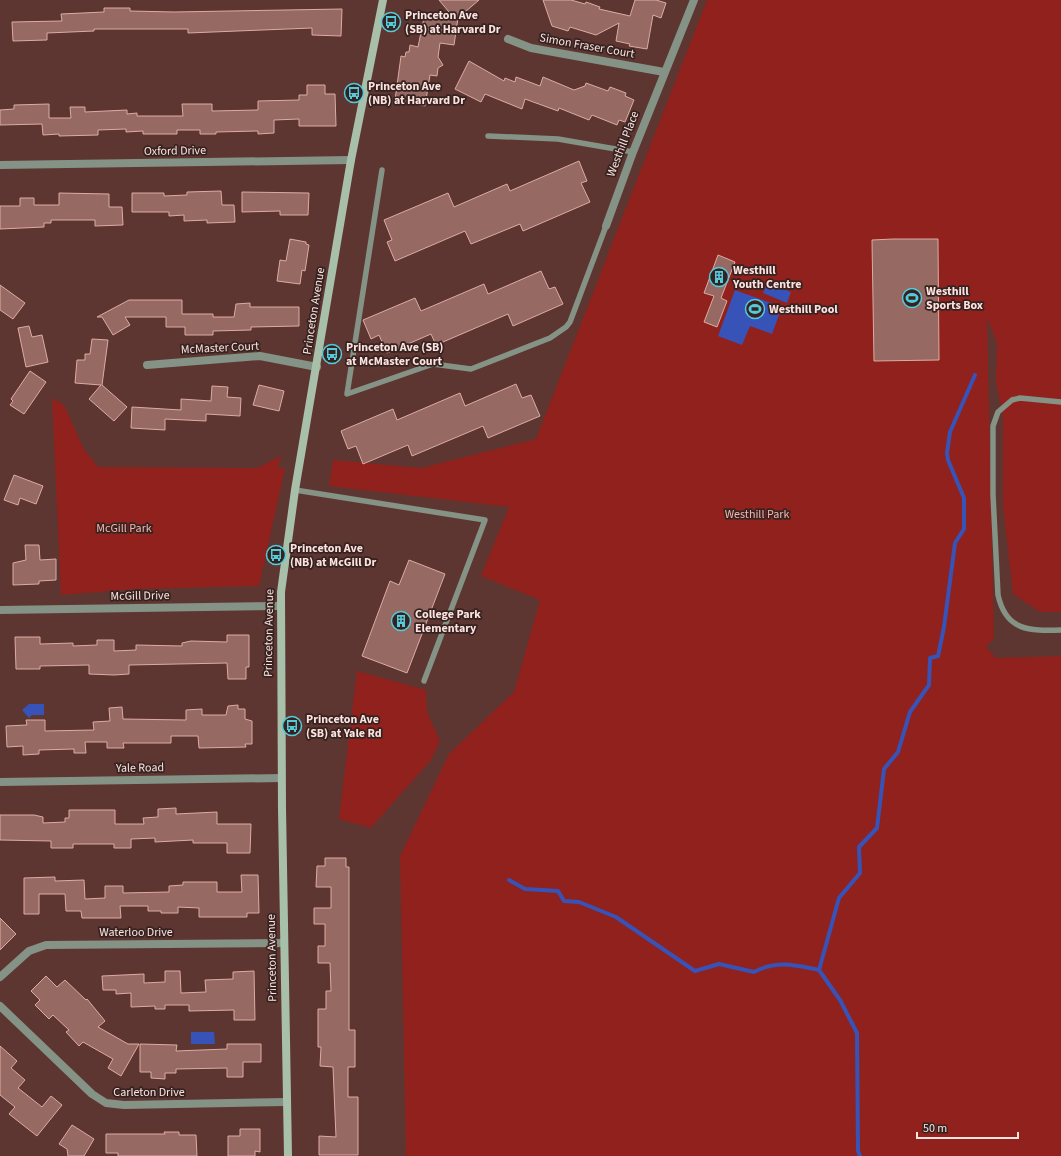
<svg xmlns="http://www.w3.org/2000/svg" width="1061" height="1156" font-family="'Source Sans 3',sans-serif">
	<rect width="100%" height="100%" fill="#5e3631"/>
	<g fill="#90211c">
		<polygon points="707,0 1061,0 1061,612 1040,612 1013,594 1003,505 1003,416 996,382 997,343 987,317 994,638 986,647 996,658 1061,656 1061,1156 406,1156 400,856 449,754 514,692 540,600 481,576 509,507 329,486 333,460 421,468 536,439"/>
		<polygon points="52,398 64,405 84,449 98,467 257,468 281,456 278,468 285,468 259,586 135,589 61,595"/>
		<polygon points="357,671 426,690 427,712 440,741 431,760 371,828 339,819"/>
	</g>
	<g fill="#3753b8">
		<polygon points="767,283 791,292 787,303 763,293"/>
		<polygon points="735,290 782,307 772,334 750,326 742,345 718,336"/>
		<polygon points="29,704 44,704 44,715 32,715 29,718 22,710"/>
		<polygon points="191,1032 214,1032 215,1044 191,1044"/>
	</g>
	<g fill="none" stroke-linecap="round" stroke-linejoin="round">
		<g stroke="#3753b8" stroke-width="4">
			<path d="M 509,880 L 525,889 L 558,891 L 564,901 L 579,902 L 616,917 L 695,971 L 719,964 L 754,972 C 777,960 795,965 819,970 L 840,1000 L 857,1033 L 858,1151 L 860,1156"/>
			<polyline points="819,970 839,898 860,873 859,847 877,828 884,769 898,752 910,712 929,685 930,658 938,656 944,627 955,543 964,529 964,498 948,460 947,453 950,432 975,375"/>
		</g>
	</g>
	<g fill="#966963" stroke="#ddaba4">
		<polygon points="439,0 479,0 458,18 454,45 440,43 438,57 443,65 438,68 437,76 430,75 425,106 395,100 401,56 405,57 406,52 409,52 410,45 418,47 425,13 454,18"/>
		<polygon points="543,0 571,0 585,4 586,2 600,7 599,9 630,16 635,0 656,0 666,3 661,18 653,15 647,49 629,46 630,44 616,41 619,23 596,35 570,27 568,31 552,26"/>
		<polygon points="104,8 130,8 130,11 174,12 342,9 341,36 312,35 312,28 188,33 188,29 94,29 94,31 47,33 47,40 13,41 12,22 62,21 61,14 104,12"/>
		<polygon points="469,61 504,81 505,78 515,82 516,77 540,86 543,77 574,90 585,86 586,83 608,91 610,87 626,93 625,96 634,100 625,122 619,120 617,125 592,115 589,120 559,108 558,111 525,99 522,109 485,94 481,102 455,89"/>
		<polygon points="307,85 325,85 325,94 335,94 336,126 299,126 299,119 274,120 274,133 258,134 258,131 216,132 216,134 200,134 200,130 177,130 177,134 143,134 143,131 126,132 126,129 98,130 98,135 59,136 59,134 43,135 42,124 0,125 0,110 14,109 14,105 49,104 49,118 71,118 70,107 85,107 85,112 127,110 127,114 137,113 137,116 183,116 182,104 212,104 212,111 258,110 258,101 299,100 299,95 307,95"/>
		<polygon points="579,161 587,181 581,183 590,202 523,231 520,224 471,244 465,231 395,261 387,242 392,240 384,220 448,193 454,207 507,184 510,191"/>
		<polygon points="221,191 222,205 234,205 235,222 207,223 207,220 184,221 184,215 169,216 169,212 132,212 132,193 164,193 164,196 187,195 187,192"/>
		<polygon points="242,192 309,193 308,215 280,215 280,211 242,212"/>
		<polygon points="59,193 109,194 109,207 122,207 123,225 95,226 95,220 51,220 51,223 44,223 44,227 0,229 0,206 20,206 20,198 34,198 34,205 59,205"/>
		<polygon points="290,239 306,242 306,244 309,245 305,271 302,270 300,284 277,281 280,260 286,261"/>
		<polygon points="893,239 938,239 939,360 874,361 872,240"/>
		<polygon points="718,255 735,262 721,298 727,301 717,327 704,322 714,296 704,293"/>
		<polygon points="541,271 549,289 555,287 563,304 513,326 508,314 436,345 431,334 387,353 379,335 371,339 363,320 415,298 421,311 484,284 488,294"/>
		<polygon points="0,285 25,303 13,319 0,310"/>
		<polygon points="129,300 182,300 182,314 213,314 213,317 234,317 236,304 250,303 250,307 299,307 299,326 251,327 251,330 213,331 213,335 185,335 185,327 166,327 166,317 125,317 130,325 113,335 102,317 97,317"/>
		<polygon points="29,326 32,337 42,335 48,362 26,367 18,328"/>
		<polygon points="92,339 108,340 102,385 127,407 114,421 89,399 101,385 75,383 77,360 85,360 85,354 90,354"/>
		<polygon points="30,371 46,382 24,414 10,405 13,401 11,399"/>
		<polygon points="516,384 522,398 531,395 540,416 488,438 483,426 412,456 408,445 363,464 356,446 348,449 341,431 393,409 397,420 460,393 465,406"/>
		<polygon points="259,385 284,391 279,411 253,405"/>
		<polygon points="212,386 228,387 227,397 241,398 240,416 206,414 206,421 165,419 165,430 131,428 132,407 181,410 181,399 211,401"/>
		<polygon points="14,475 43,486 36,504 20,498 18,505 4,500"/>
		<polygon points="25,545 39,545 40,560 56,559 56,580 39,581 39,584 13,585 13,563 26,560"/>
		<polygon points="409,560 445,574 407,673 362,656 390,581 399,585"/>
		<polygon points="227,635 249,635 249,667 246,667 246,679 228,679 227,663 129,665 129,674 114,675 89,674 89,665 40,666 40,669 16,669 15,637 40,637 40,644 73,643 73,646 97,645 97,640 114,640 114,651 136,650 136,645 182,646 182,643 191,641 227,642"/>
		<polygon points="238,705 238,709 245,709 245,719 252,721 252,744 245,744 246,747 199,748 198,736 171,736 171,743 123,743 124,748 107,748 107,742 85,742 86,753 74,753 74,749 39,750 39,754 23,755 23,746 7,747 6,726 27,725 26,720 45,720 45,731 94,730 93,722 110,721 109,708 122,707 123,719 186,720 186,710 202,709 202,715 226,715 228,706"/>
		<polygon points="176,808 176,814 217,812 217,824 251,824 250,853 227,853 227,843 193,843 193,840 155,842 155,838 131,839 131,848 114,848 114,844 73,844 73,848 51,848 51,841 0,840 0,815 34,815 43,817 43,823 65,822 65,818 69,818 69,810 115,810 115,824 144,824 143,818 158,817 158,809"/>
		<polygon points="325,858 346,858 346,867 349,867 349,1030 355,1030 355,1067 348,1067 348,1097 358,1097 358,1155 319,1155 319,1136 336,1137 333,1067 320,1066 321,1047 318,1047 318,1009 326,1009 326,991 331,991 330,963 318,963 318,946 325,946 325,924 314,924 314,908 331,908 331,887 316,887 317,866 325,866"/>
		<polygon points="241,875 258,875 259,913 247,913 247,917 199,917 199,908 178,907 178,913 161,913 161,911 148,911 148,906 120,906 121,918 82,918 81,911 66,911 65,894 39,894 39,914 24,914 24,878 55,877 55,881 84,880 85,899 105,898 105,886 123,886 123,893 169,892 169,886 183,885 183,882 217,882 217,892 242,892"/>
		<polygon points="0,918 16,934 0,950"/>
		<polygon points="165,971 180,971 181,993 206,992 205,980 233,979 233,972 254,971 255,1020 234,1020 234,1010 189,1011 189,1005 165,1005 165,1009 155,1009 155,1006 131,1007 131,993 116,994 116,990 103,990 102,976 144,974 144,983 165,982"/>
		<polygon points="46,976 57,987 65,980 86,1000 87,999 105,1021 98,1027 128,1044 139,1044 121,1076 108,1068 113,1059 83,1042 79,1046 66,1032 69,1030 53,1015 49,1019 35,1005 40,1000 31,991"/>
		<polygon points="140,1044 177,1045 176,1051 227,1049 227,1044 261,1044 261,1062 243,1062 243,1077 227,1077 227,1068 176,1069 176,1073 165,1073 165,1079 151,1078 151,1072 140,1072"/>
		<polygon points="0,1046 17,1061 11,1068 25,1080 18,1088 42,1107 51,1096 62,1105 37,1136 9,1114 15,1107 0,1095"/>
		<polygon points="72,1125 94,1139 84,1156 68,1156 67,1149 59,1144"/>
		<polygon points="240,1129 260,1129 260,1152 255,1151 255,1156 228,1156 228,1136 240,1136"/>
		<polygon points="164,1132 179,1132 179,1135 196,1135 197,1156 118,1156 118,1153 106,1153 106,1134 165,1134"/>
	</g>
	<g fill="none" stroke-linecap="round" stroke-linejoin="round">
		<g stroke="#849385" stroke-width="5.5">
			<polyline points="488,136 558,139 633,152"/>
			<polyline points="382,170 347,394 433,364 471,369 550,338 566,327 570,322 606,226"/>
			<path d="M 1061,402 L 1020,398 L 1012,400 L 998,412 L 993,426 L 993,495 L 998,595 C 1006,631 1029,631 1061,630"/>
			<polyline points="295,490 485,520 424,681"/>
		</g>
		<g stroke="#849385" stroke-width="8">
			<polyline points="508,39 531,48 664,72"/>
			<polyline points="0,165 351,160"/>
			<polyline points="606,226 633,152 694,0"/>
			<polyline points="147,365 260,356 317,367"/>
			<polyline points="0,610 279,606"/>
			<polyline points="0,782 281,778"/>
			<polyline points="0,977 29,951 46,945 284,943"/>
			<polyline points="0,1006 92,1094 106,1103 124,1105 287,1102"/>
		</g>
		<polyline stroke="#a8c0aa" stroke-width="8" points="288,1156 282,808 281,592 295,490 351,160 383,0"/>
	</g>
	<defs>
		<g id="bus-ring" transform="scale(1)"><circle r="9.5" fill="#362321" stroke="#53cbdb" stroke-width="1.5"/><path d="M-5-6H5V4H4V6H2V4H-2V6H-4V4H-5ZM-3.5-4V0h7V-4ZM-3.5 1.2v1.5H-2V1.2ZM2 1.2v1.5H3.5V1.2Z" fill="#53cbdb"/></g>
		<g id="building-ring" transform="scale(1)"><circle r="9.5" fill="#362321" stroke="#53cbdb" stroke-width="1.5"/><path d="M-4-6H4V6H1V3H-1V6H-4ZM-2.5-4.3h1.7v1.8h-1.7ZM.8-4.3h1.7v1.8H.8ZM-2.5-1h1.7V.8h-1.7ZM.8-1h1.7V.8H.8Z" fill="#53cbdb"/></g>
		<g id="stadium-ring" transform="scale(1)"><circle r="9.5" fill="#362321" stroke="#53cbdb" stroke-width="1.5"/><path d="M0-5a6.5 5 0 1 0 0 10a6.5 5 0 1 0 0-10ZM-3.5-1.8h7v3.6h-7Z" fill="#53cbdb"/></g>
	</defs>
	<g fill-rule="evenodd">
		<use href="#bus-ring" x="391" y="22"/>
		<use href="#bus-ring" x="354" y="93"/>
		<use href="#building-ring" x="719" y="277"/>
		<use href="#stadium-ring" x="912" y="298"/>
		<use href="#stadium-ring" x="755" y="309"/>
		<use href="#bus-ring" x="332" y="354"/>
		<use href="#bus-ring" x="276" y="555"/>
		<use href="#building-ring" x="401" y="621"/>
		<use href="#bus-ring" x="292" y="726"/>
	</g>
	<g text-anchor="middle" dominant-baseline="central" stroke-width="3.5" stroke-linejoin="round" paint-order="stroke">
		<g font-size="12" font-weight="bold" fill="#fde3df" stroke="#362321" text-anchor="start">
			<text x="405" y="15">Princeton Ave<tspan x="405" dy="14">(SB) at Harvard Dr</tspan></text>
			<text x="368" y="86">Princeton Ave<tspan x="368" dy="14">(NB) at Harvard Dr</tspan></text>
			<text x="733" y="270">Westhill<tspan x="733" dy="14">Youth Centre</tspan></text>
			<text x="926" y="291">Westhill<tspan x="926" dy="14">Sports Box</tspan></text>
			<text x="769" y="309">Westhill Pool</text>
			<text x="346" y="347">Princeton Ave (SB)<tspan x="346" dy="14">at McMaster Court</tspan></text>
			<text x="290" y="548">Princeton Ave<tspan x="290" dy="14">(NB) at McGill Dr</tspan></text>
			<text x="415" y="614">College Park<tspan x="415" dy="14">Elementary</tspan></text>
			<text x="306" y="719">Princeton Ave<tspan x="306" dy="14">(SB) at Yale Rd</tspan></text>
		</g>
		<g font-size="12" fill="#fde3df" stroke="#362321">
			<text transform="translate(587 46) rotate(10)">Simon Fraser Court</text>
			<text transform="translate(623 144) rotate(-69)">Westhill Place</text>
			<text transform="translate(175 151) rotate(-1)">Oxford Drive</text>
			<text transform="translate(314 311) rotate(-81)">Princeton Avenue</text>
			<text transform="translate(220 348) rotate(-3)">McMaster Court</text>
			<text transform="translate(140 596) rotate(-1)">McGill Drive</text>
			<text transform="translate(269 633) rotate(-89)">Princeton Avenue</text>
			<text transform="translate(140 768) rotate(-1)">Yale Road</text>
			<text x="136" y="932">Waterloo Drive</text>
			<text transform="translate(272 958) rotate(-91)">Princeton Avenue</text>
			<text x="149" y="1092">Carleton Drive</text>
		</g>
		<g font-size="12" fill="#f4b4ab" stroke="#362321">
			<text x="757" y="514">Westhill Park</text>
			<text x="124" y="528">McGill Park</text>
		</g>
	</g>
	<path d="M917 1132v6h101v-6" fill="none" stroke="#fde3df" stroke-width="2"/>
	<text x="923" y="1132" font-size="12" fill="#fde3df" stroke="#362321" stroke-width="3" paint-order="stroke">50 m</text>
</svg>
